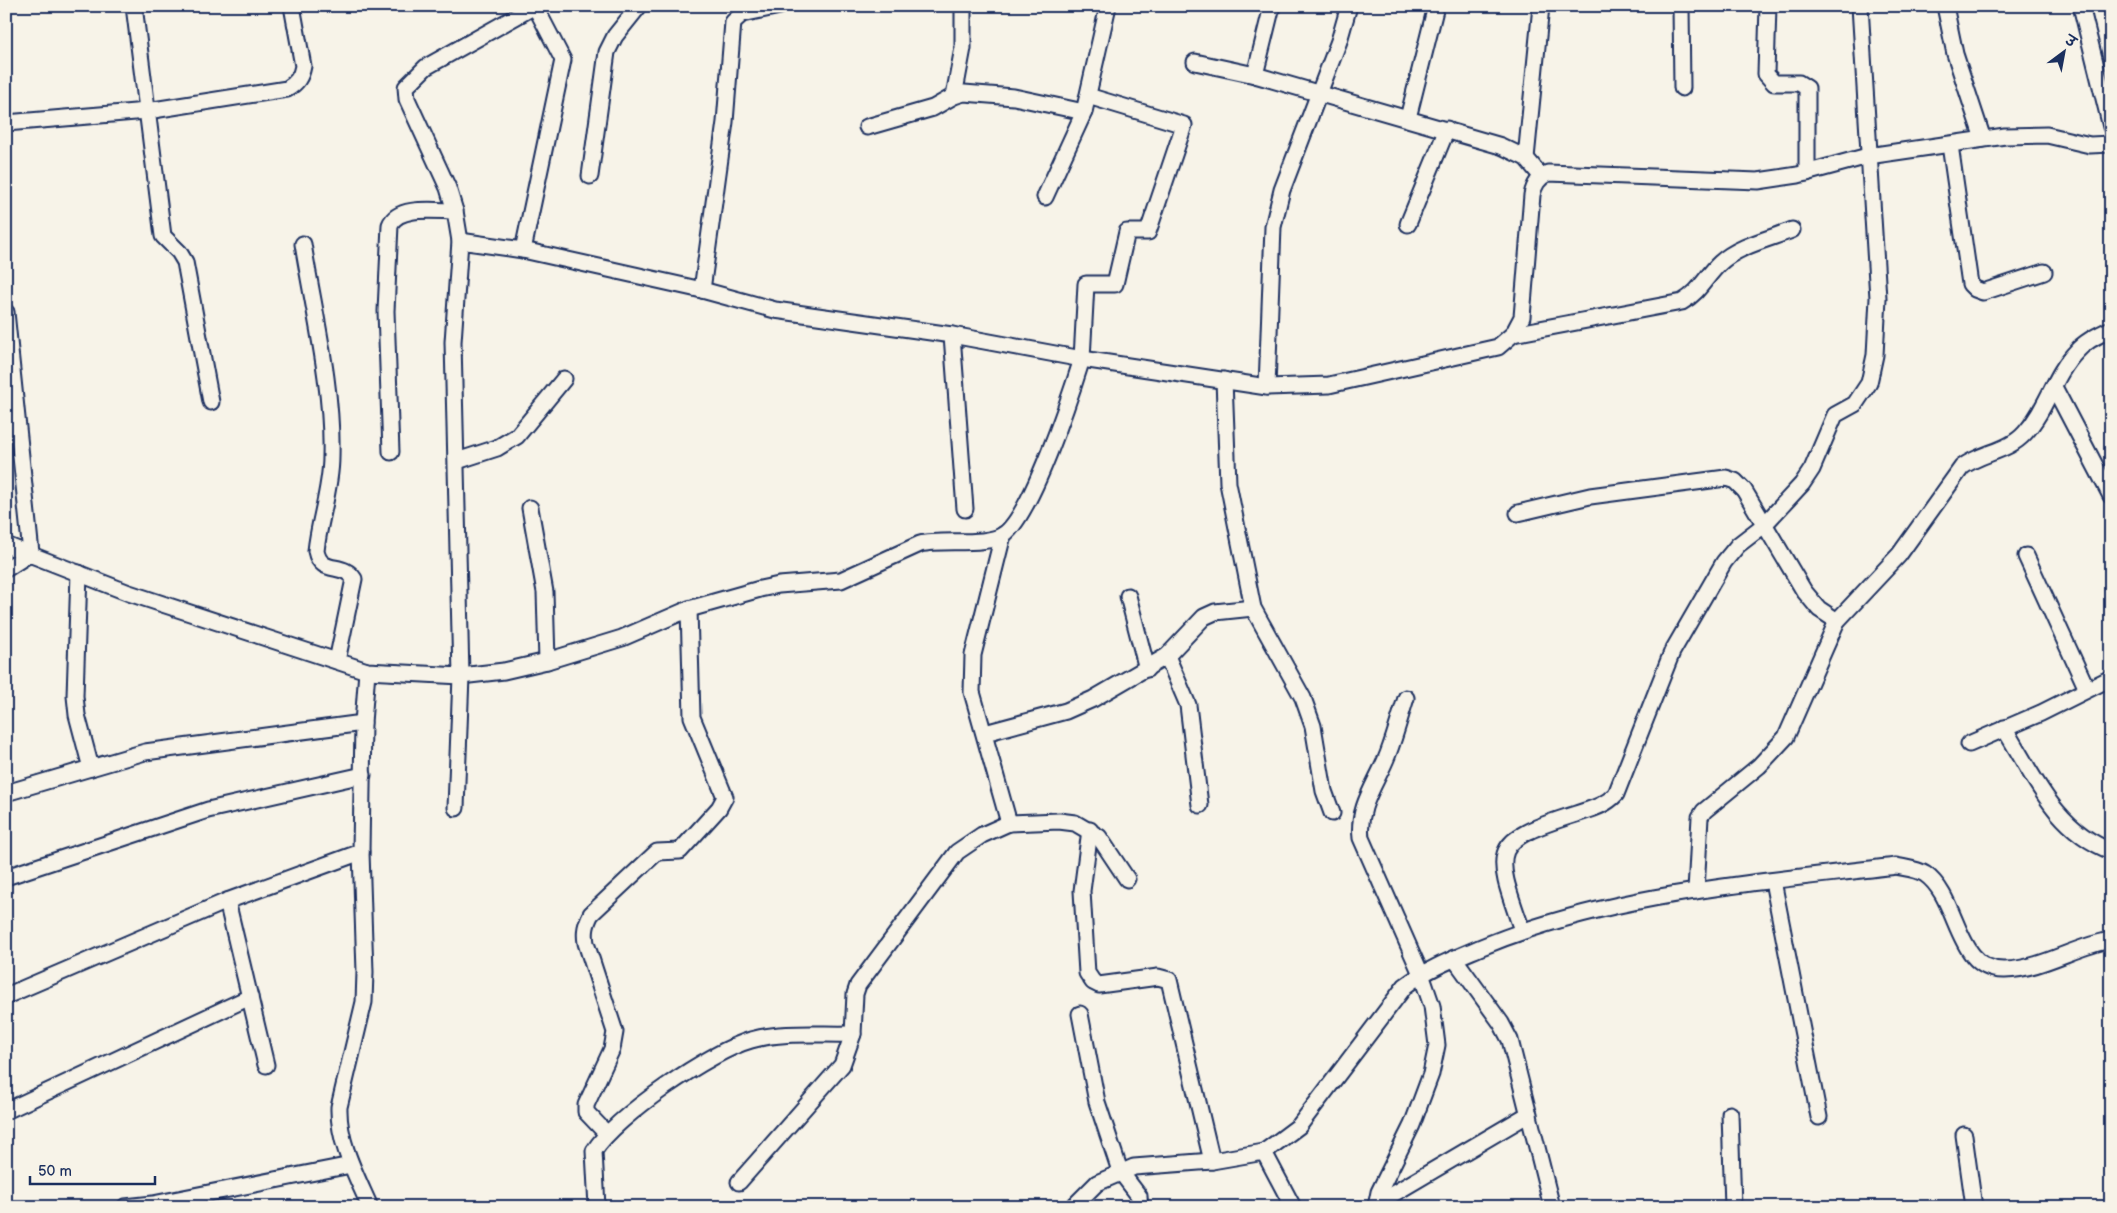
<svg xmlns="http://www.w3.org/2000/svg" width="2117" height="1213" font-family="'Balsamiq Sans','Playpen Sans Deva',sans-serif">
	<rect width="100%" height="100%" fill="#f7f3e8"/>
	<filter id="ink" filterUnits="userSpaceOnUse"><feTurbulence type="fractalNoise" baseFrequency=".02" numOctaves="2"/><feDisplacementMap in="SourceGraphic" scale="10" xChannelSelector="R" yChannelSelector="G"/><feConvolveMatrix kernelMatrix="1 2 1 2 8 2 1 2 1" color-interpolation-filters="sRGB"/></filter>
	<g filter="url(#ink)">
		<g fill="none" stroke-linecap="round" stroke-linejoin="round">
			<g stroke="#1b2f5e" stroke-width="19">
				<g id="street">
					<polyline points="134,6 163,236 179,252 185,262 211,402"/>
					<polyline points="1681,6 1682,88"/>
					<polyline points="1768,6 1766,74 1774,83 1799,83 1807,88 1807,173"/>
					<polyline points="1945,6 1955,54 1983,139"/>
					<polyline points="2081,6 2111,127"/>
					<polyline points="1195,62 1255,75 1501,146 1526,158 1541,176"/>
					<polyline points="1255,75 1272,6"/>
					<polyline points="954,96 963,48 963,6"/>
					<polyline points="1408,118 1436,6"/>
					<path d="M 6,123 L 147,111 L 287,89 C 297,83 301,77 303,66 L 292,6"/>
					<polyline points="867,127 933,108 954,96 964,93 1014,97 1084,112"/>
					<polyline points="1950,145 1970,284 1975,289 1983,292 2044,272"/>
					<polyline points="1526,158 1541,6"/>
					<polyline points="590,176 607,52 615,36 639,6"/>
					<polyline points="1045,197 1084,112 1108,6"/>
					<polyline points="1408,224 1447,129"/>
					<polyline points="460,241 523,250 702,290 775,310 952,335 1082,359 1086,284 1115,284 1127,232 1148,232 1184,125 1088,96"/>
					<path d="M 303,244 C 314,312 333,388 331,457 C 331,489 319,520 316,551 C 321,576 343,561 354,579 L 337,661"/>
					<polyline points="523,250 563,60 535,6"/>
					<polyline points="702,290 725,122 733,22 742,14 780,6"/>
					<polyline points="6,312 31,553"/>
					<path d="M 1513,334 L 1682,302 C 1700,292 1706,276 1720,263 C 1738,246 1769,239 1792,230"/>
					<polyline points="952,335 965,509"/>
					<polyline points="1224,380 1228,483 1253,608 1303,698 1313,726 1324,791 1332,813"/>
					<polyline points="1267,387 1273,227 1282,190 1339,41 1349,6"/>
					<polyline points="2054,387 2111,496"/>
					<path d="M 391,452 L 386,311 L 390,225 C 398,205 436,211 455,211"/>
					<polyline points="457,461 497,448 517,436 564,379"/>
					<polyline points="530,508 545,592 547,661"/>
					<polyline points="1518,513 1590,496 1726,478 1735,481 1744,490 1804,591 1819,609 1837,621"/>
					<polyline points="1003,535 973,655 972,692 1009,823"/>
					<path d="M 6,545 L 129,593 L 367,671 L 461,676 L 504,671 L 547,661 L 622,638 L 689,609 L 760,589 L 779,585 L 841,580 L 920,544 C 942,539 987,546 1003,535 C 1031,517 1071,394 1082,359 L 1267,387 L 1329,385 L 1498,347 L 1513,334 L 1522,317 L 1532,195 C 1534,185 1538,178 1548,173 L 1758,181 L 1798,175 L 1868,156 L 2005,136 L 2047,135 L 2090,145 L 2111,144"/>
					<polyline points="2026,556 2087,689"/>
					<polyline points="6,569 31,553"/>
					<polyline points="79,573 75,696 77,715 91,768"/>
					<polyline points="1128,596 1147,669"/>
					<polyline points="1167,656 1188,705 1200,805"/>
					<path d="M 367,671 L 363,723 L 361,852 L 365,972 L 364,1002 L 339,1107 C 338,1142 356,1175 370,1207"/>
					<path d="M 2004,728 C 2034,776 2055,830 2111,851"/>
					<polyline points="985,733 1066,711 1093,699 1167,656 1204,617 1215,612 1253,608"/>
					<polyline points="1969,744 2041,713 2111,678"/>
					<polyline points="6,793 145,752 363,723"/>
					<polyline points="456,808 461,676 453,342 460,241 455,211 448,188 407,99 406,87 426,67 535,6"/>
					<polyline points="1090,830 1082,891 1087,973 1093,982 1099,985 1158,977 1169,980 1212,1161"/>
					<polyline points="6,877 208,810 363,775"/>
					<polyline points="1773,881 1819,1117"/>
					<path d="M 1696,891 L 1700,817 L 1704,811 L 1759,766 L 1786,737 L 1837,621 L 1899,555 L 1962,467 C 1982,452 2008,452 2025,433 C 2047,409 2054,375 2076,352 C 2085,341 2099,335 2111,329"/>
					<polyline points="227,901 266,1065"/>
					<path d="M 1522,930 C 1493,848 1490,841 1576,814 C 1591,809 1605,806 1616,794 L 1672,652 L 1724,562 L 1738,545 L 1764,525 L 1802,484 L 1812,469 L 1835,415 L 1855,404 L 1869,383 L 1875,355 L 1878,298 L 1860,6"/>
					<polyline points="1454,958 1501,1023 1510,1040 1552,1207"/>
					<polyline points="6,996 227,901 361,852"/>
					<polyline points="1080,1014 1097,1102 1120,1171 1139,1196 1140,1207"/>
					<polyline points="6,1111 250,997"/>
					<polyline points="1730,1114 1733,1207"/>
					<path d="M 607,1134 L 586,1112 L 586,1105 L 612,1049 L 615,1032 L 586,943 C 584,931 586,924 591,914 L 657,852 L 680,851 L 719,808 L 725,797 L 692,717 L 689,609"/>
					<polyline points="1964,1135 1974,1207"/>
					<polyline points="1264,1152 1293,1207"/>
					<polyline points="739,1182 842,1065 853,1034 855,994 858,985 957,852 982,835 1009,823 1059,821 1075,823 1099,837 1127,879"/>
					<polyline points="1376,1204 1529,1114"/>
					<polyline points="125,1207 153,1204 351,1165"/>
					<path d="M 597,1207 L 594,1151 C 616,1116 711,1051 751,1040 C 783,1031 820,1035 853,1034"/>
					<path d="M 1073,1207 L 1097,1183 L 1134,1167 L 1212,1161 L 1264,1152 L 1299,1126 L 1405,986 C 1427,969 1453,959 1479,948 C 1610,893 1756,883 1896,866 C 1905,868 1917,869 1925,874 C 1960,898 1955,972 2005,970 C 2042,969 2075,946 2111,940"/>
					<path d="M 1376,1207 L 1379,1192 L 1412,1125 L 1431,1074 L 1437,1045 L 1432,1006 L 1421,974 L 1361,838 C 1357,806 1377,783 1388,754 C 1395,736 1400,717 1406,698"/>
				</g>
			</g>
			<use href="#street" stroke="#f7f3e8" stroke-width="15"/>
		</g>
	</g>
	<rect width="2117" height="1213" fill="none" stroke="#f7f3e8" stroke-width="25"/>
	<rect x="12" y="12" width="2092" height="1188" fill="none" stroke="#1b2f5e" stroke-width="2" filter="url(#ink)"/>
	<g transform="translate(2064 52) rotate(32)" stroke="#f7f3e8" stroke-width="4" paint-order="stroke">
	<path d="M0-4L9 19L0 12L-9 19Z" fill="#1b2f5e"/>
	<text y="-8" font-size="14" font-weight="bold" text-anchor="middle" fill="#1b2f5e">उ</text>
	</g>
	<path d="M30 1176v8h125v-8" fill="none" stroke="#1b2f5e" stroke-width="2.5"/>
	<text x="38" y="1176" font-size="15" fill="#1b2f5e" stroke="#f7f3e8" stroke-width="4" paint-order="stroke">50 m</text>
</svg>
